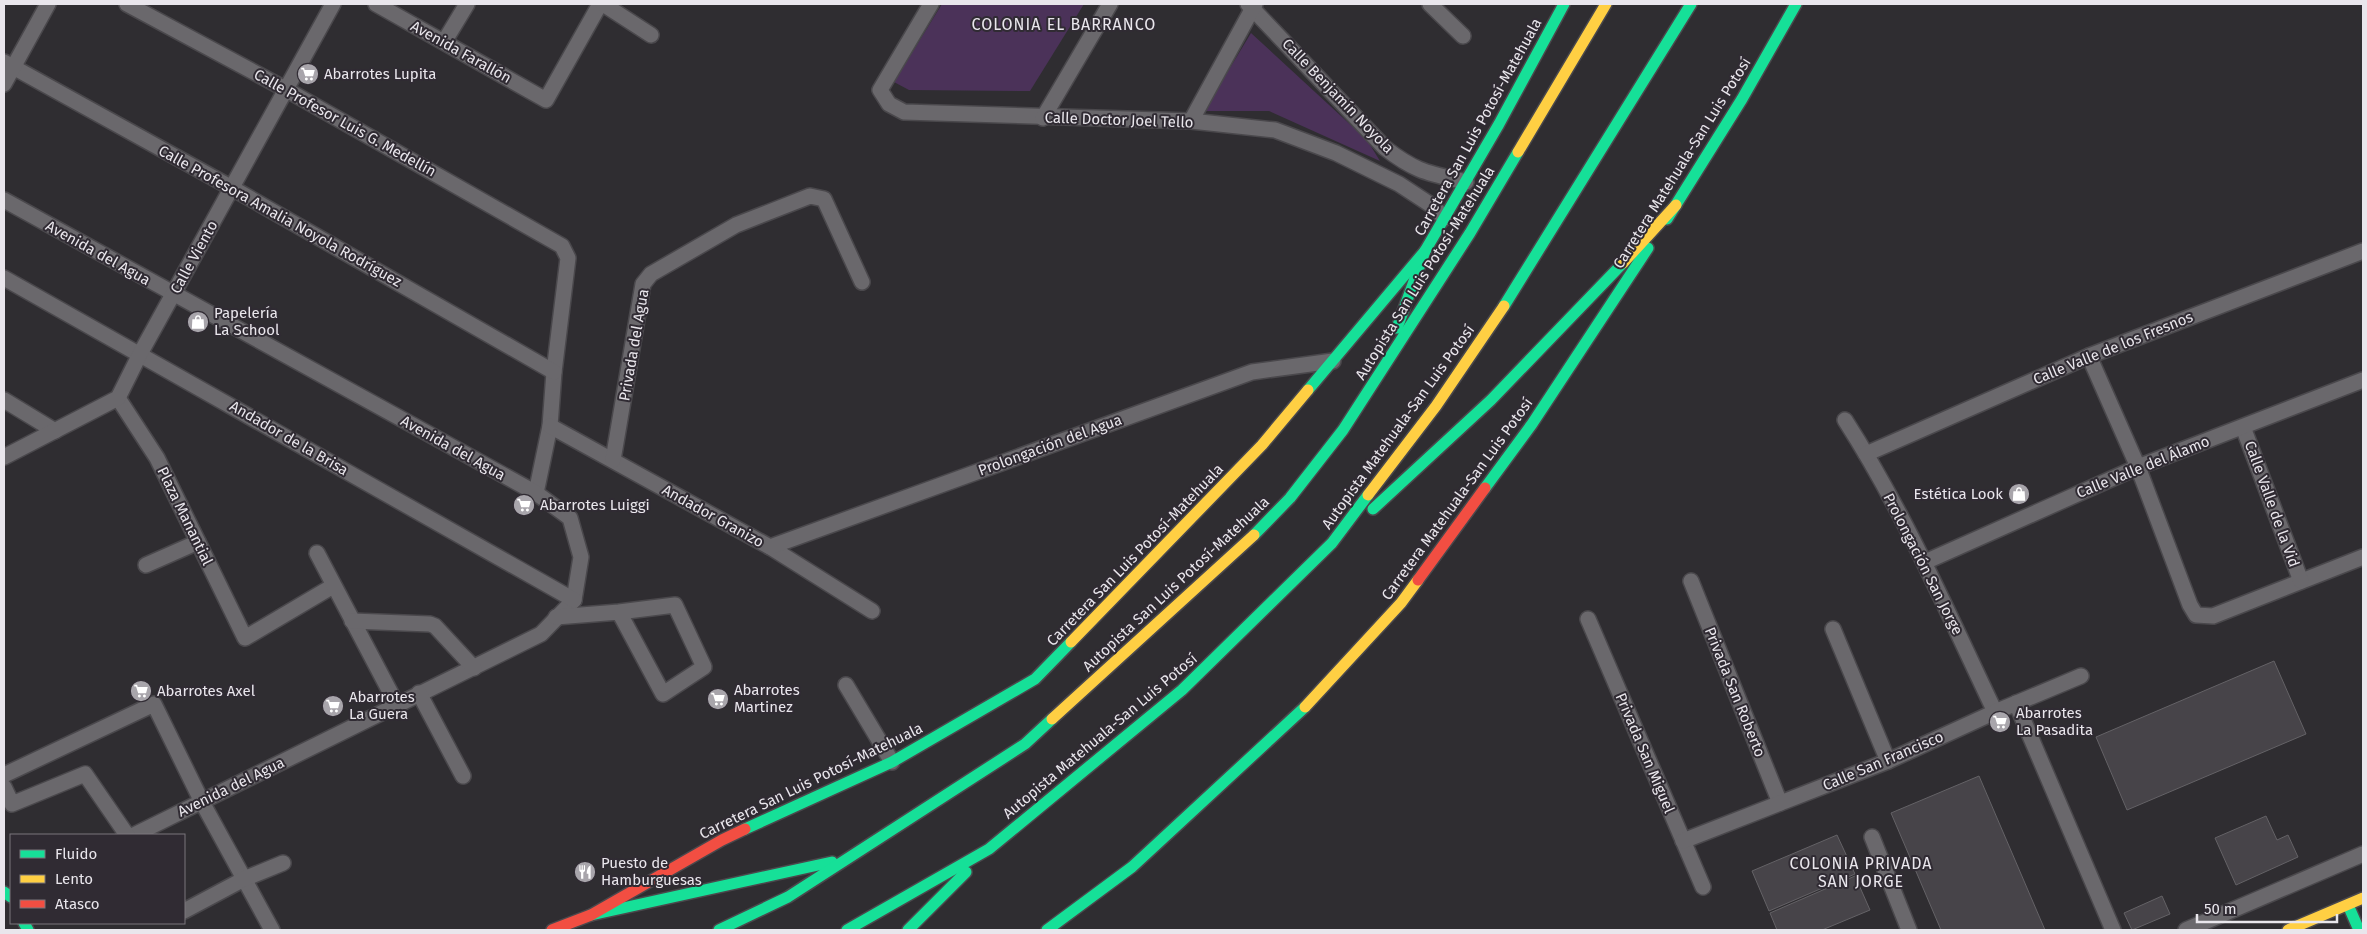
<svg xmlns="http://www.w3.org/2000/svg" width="2367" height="934" font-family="'Fira Sans',sans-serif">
	<rect width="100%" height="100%" fill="#2f2d31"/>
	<g fill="#4b3259">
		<polygon points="942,4 1084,4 1030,91 909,90 894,82"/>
		<polygon points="1251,33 1367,140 1380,161 1269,111 1204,111"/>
	</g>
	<g fill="#474449" stroke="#646266">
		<polygon points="2274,661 2306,734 2127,810 2096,737"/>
		<polygon points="1979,776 2045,930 1941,930 1891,813"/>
		<polygon points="2266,816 2277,840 2288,835 2298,857 2236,885 2215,838"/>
		<polygon points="1837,835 1855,874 1769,911 1752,871"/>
		<polygon points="1855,876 1870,910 1822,930 1777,930 1770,913"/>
		<polygon points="2162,896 2170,914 2132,930 2124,913"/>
	</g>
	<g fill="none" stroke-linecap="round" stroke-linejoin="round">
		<g stroke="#4a484c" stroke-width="18">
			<g id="street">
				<polyline points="127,4 287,90 562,246 568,258 554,372 550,426 536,493"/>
				<polyline points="376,4 546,100 600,4"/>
				<polyline points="603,4 651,35"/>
				<polyline points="931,4 880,90 889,104 904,112 1191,121 1275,130 1336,153 1399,184 1431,205 1445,218"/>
				<path d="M 1248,4 L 1385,148 C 1416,172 1428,173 1466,182"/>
				<polyline points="1430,4 1463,36"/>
				<polyline points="444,42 467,4"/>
				<polyline points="4,62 232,188 554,372"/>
				<polyline points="4,84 48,4"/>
				<polyline points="1043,118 1110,4"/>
				<polyline points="1191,121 1255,4"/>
				<polyline points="4,200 536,493 570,518 581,557 574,600 541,634 134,835"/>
				<polyline points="4,278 574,600"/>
				<polyline points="2089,356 2138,467 2190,605 2196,615 2213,616 2363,557"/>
				<polyline points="118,398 157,458 245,638 333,586"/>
				<polyline points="4,400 55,431"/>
				<path d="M 1845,420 C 1904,512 1948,613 1995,712"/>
				<polyline points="550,426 770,547 872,611"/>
				<polyline points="2243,427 2301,581"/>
				<polyline points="1866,454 2089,356 2363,251"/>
				<polyline points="4,457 118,398 140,354 333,4"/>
				<polyline points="613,460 643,284 651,274 736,225 810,196 824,199 862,282"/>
				<polyline points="770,547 1252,372 1333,361"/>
				<polyline points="317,553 397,705"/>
				<polyline points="1925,562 2138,467 2363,380"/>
				<polyline points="146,565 198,542"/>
				<polyline points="1691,581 1780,803"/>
				<polyline points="556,617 619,612 663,694 704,667 675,605 619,612"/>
				<polyline points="1588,619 1703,887"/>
				<polyline points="352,621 430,624 435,626 474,668"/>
				<polyline points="1833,629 1888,761"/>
				<polyline points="846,685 892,762"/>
				<polyline points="419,693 463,776"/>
				<polyline points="2016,703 2113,930"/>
				<polyline points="4,775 154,704 202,802 272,930"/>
				<polyline points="4,787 12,804 85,774 127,835"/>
				<polyline points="1872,837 1909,930"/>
				<polyline points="1683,841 1888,761 1995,712 2081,676"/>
				<polyline points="184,911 244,879 283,863"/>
				<polyline points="2186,930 2363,854"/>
			</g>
		</g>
		<g stroke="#4a484c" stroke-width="14">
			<g id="fast">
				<polyline points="1667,219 1742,99 1796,4"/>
				<polyline points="1504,306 1691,4"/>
				<polyline points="1397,328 1425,251"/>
				<polyline points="1308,390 1425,251 1499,124 1564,4"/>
				<polyline points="1485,488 1532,424 1648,248"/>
				<polyline points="1373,509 1491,400 1623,263"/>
				<polyline points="1254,535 1290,498 1343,430 1470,233 1518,152"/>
				<polyline points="745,829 892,762 1035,679 1071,642"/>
				<polyline points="4,892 11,897"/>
				<polyline points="2348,905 2359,930"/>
				<polyline points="591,915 832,862"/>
				<polyline points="24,923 28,930"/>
				<polyline points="719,930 788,897 1025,744 1052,719"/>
				<polyline points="847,930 989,849 1182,690 1332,543 1368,495"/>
				<polyline points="908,930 966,872"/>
				<polyline points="1047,930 1132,867 1305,707"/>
			</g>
		</g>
		<g stroke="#4a484c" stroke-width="14">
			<g id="slow">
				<polyline points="1518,152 1606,4"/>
				<polyline points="1623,263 1676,205"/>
				<polyline points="1368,495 1436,406 1504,306"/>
				<polyline points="1071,642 1262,445 1308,390"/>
				<polyline points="1305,707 1401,603 1418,580"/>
				<polyline points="1052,719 1254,535"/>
				<polyline points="2288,930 2363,898"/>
			</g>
		</g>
		<g stroke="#4a484c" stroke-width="14">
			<g id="jam">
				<polyline points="1418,580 1485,488"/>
				<polyline points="552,930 591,915 722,840 745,829"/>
			</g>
		</g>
		<use href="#street" stroke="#6a686c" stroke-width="15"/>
		<use href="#fast" stroke="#16e098" stroke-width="11"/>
		<use href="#slow" stroke="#ffcf43" stroke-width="11"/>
		<use href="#jam" stroke="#f24e42" stroke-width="11"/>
	</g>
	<defs>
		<g id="supermarket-disc" transform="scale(1.125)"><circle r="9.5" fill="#a8a5ab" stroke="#302b33"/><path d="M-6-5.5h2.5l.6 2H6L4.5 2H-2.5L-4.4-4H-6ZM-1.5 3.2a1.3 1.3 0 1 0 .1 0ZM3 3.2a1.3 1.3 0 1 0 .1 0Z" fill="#fff"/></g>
		<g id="shop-disc" transform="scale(1.125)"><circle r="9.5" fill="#a8a5ab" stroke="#302b33"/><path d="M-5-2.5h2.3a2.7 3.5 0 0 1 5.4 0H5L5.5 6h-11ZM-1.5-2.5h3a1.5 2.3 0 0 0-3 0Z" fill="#fff"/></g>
		<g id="restaurant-disc" transform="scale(1.125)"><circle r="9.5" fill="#a8a5ab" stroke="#302b33"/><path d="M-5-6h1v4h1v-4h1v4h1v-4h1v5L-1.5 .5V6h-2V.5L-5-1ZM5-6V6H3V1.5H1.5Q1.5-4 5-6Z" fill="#fff"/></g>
	</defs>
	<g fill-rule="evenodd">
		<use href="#supermarket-disc" x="308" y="74"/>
		<use href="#shop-disc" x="198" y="322"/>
		<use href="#shop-disc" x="2019" y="494"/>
		<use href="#supermarket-disc" x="524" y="505"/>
		<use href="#supermarket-disc" x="141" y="691"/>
		<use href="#supermarket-disc" x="718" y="699"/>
		<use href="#supermarket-disc" x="333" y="706"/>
		<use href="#supermarket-disc" x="2000" y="722"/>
		<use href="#restaurant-disc" x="585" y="872"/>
	</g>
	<g text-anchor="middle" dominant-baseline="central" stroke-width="4" stroke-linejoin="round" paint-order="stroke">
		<g font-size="15" fill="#e9e6ec" stroke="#302b33">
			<text transform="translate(461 52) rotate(29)">Avenida Farallón</text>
			<text transform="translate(1338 96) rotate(46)">Calle Benjamín Noyola</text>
			<text transform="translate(1119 120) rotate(2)">Calle Doctor Joel Tello</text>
			<text transform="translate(345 123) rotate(29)">Calle Profesor Luis G. Medellín</text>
			<text transform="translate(1478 127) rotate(-61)">Carretera San Luis Potosí-Matehuala</text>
			<text transform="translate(1682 163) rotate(-58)">Carretera Matehuala-San Luis Potosí</text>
			<text transform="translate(280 216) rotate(29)">Calle Profesora Amalia Noyola Rodríguez</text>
			<text transform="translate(98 253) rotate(29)">Avenida del Agua</text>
			<text transform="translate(194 257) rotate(-61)">Calle Viento</text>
			<text transform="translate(1425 273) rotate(-58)">Autopista San Luis Potosí-Matehuala</text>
			<text transform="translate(634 345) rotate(-80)">Privada del Agua</text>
			<text transform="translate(2113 348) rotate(-22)">Calle Valle de los Fresnos</text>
			<text transform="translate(1398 427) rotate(-54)">Autopista Matehuala-San Luis Potosí</text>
			<text transform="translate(289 438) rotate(30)">Andador de la Brisa</text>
			<text transform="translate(1050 445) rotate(-20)">Prolongación del Agua</text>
			<text transform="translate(453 448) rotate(29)">Avenida del Agua</text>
			<text transform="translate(2143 467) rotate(-22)">Calle Valle del Álamo</text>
			<text transform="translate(1457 499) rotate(-54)">Carretera Matehuala-San Luis Potosí</text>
			<text transform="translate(2272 504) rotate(70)">Calle Valle de la Vid</text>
			<text transform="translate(185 516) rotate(64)">Plaza Manantial</text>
			<text transform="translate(713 516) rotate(29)">Andador Granizo</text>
			<text transform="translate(1135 555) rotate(-46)">Carretera San Luis Potosí-Matehuala</text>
			<text transform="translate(1923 564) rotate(63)">Prolongación San Jorge</text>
			<text transform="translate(1176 584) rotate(-43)">Autopista San Luis Potosí-Matehuala</text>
			<text transform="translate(1735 692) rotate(68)">Privada San Roberto</text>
			<text transform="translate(1100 736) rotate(-40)">Autopista Matehuala-San Luis Potosí</text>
			<text transform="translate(1645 753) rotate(67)">Privada San Miguel</text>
			<text transform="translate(1883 761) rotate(-23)">Calle San Francisco</text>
			<text transform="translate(811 781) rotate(-26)">Carretera San Luis Potosí-Matehuala</text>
			<text transform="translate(231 787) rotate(-26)">Avenida del Agua</text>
		</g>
		<g font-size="15" fill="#e9e6ec" stroke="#302b33" text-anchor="start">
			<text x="324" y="74">Abarrotes Lupita</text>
			<text x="214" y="313">Papelería<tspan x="214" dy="17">La School</tspan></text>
			<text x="2003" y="494" text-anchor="end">Estética Look</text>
			<text x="540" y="505">Abarrotes Luiggi</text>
			<text x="734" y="690">Abarrotes<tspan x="734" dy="17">Martinez</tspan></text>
			<text x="157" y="691">Abarrotes Axel</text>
			<text x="349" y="697">Abarrotes<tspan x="349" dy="17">La Guera</tspan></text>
			<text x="2016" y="713">Abarrotes<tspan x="2016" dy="17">La Pasadita</tspan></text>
			<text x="601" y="863">Puesto de<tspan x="601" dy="17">Hamburguesas</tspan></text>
		</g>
		<g font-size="16" letter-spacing="1" fill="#e9e6ec" stroke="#302b33">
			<text x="1064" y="24">COLONIA EL BARRANCO</text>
			<text x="1861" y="863">COLONIA PRIVADA<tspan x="1861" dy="18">SAN JORGE</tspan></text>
		</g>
	</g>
	<rect width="2367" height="934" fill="none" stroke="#e9e6ec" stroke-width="10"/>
	<rect x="10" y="834" width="175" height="90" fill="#302b33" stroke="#7a767d"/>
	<rect x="20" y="850" width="25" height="8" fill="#16e098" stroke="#7a767d"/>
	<text x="55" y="859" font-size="15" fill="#e9e6ec">Fluido</text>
	<rect x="20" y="875" width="25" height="8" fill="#ffcf43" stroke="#7a767d"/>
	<text x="55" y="884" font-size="15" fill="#e9e6ec">Lento</text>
	<rect x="20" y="900" width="25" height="8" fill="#f24e42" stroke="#7a767d"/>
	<text x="55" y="909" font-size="15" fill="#e9e6ec">Atasco</text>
	<path d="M2197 914v8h140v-8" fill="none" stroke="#e9e6ec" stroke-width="2.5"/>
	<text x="2204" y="914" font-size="15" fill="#e9e6ec" stroke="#302b33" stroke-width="4" paint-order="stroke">50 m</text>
</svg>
